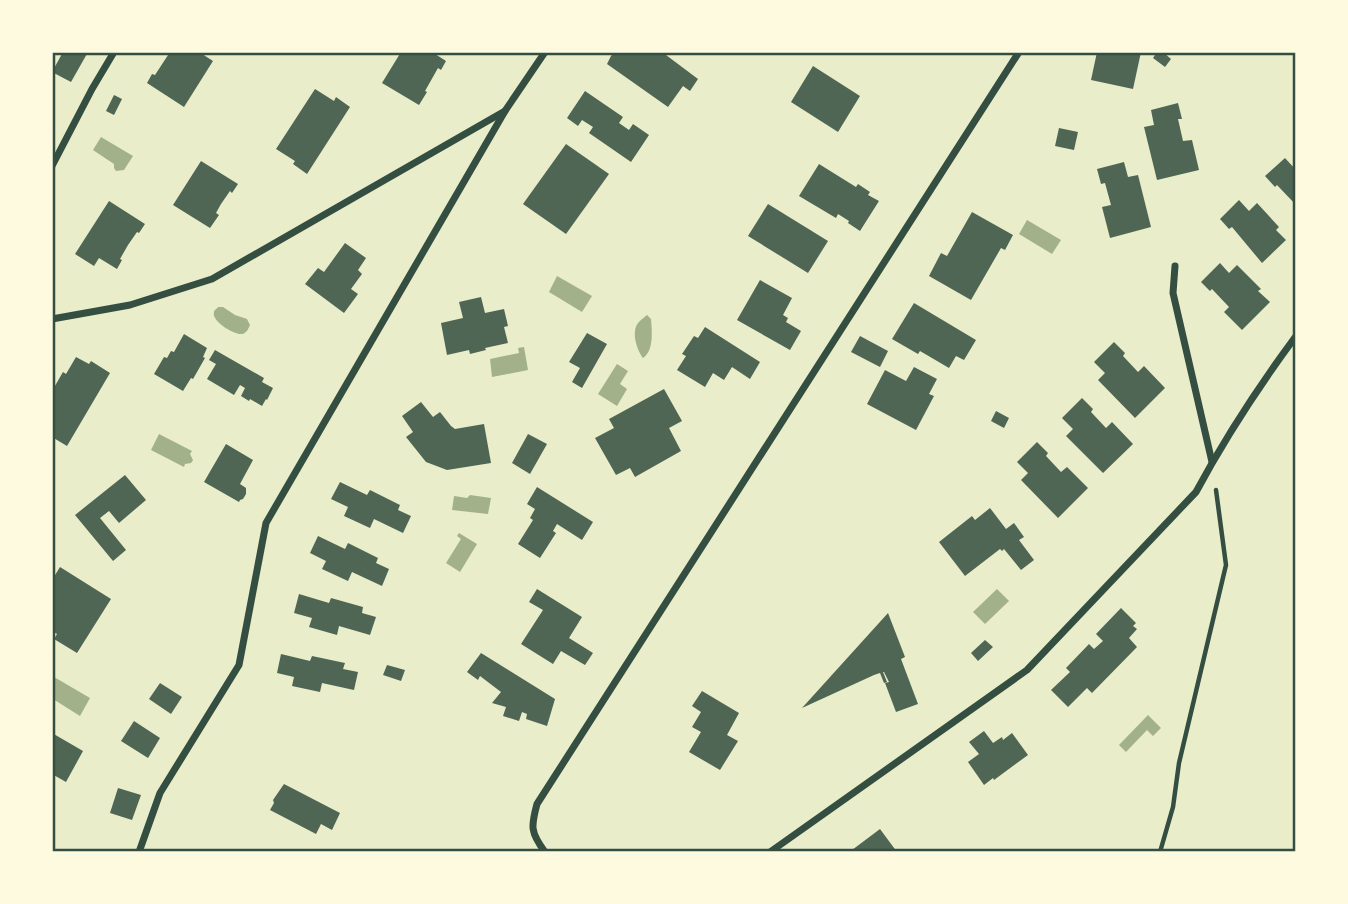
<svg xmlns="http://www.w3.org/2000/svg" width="1348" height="904" font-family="Lora,serif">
	<rect width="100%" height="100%" fill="#e9edc9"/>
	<g fill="#a3b18a">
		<polygon points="101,137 133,156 124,170 116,171 114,168 114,164 93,150"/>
		<polygon points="1027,220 1061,240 1052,254 1019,234"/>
		<polygon points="557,276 592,296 582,312 549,292"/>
		<path d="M 218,307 L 223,307 L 235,315 L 247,319 L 250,325 L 247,331 C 245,332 244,334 242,334 C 234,335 211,321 214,312 C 214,310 217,309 218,307 Z"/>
		<path d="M 647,315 L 651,319 C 652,331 654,351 643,358 C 637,350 631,332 638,323 C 640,320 644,318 647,315 Z"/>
		<polygon points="524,347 528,370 492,377 490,359 519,353 518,348"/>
		<polygon points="617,364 628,371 620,384 627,389 617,406 598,394"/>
		<polygon points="159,434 192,451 190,454 193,460 191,463 185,464 184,467 151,450"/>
		<polygon points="470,495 491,498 488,514 452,510 454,496 467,498"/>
		<polygon points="459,533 477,544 460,572 446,563 461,539 457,536"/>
		<polygon points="997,589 1009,601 985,624 973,612"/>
		<polygon points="54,677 90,698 80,716 53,699"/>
		<polygon points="1148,715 1161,728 1153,736 1147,730 1126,752 1119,745"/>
	</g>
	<g fill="#4f6655">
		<polygon points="63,52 88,52 71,82 52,72"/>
		<polygon points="170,52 199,52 213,61 184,107 147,83 152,74 155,75"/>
		<polygon points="401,52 432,52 446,61 441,70 438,68 425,91 427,92 419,105 382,83"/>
		<polygon points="615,52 662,52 698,79 690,91 683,86 668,107 607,64 611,56"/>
		<polygon points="1097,52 1141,52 1133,89 1091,80"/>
		<polygon points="1157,52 1163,52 1171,59 1165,67 1153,58"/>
		<polygon points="813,66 860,96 838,132 791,102"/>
		<polygon points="315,89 334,101 336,97 350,107 307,174 293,164 295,161 276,149"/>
		<polygon points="585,91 623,117 619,123 629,130 633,124 649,135 631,162 589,133 593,127 582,120 578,126 567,118"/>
		<polygon points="114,95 122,99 114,115 106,111"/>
		<polygon points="1178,103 1182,119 1178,119 1183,141 1192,140 1199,170 1157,180 1144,127 1154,125 1151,110"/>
		<polygon points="1059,128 1078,132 1074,150 1055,146"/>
		<polygon points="566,144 609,174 566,234 523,204"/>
		<polygon points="1285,158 1296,170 1296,205 1277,185 1275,187 1265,176"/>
		<polygon points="201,161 238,184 232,193 230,191 221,204 216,213 219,215 210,228 173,205"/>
		<polygon points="1124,162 1128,177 1138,175 1151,227 1110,238 1102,207 1111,205 1105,183 1101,184 1097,169"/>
		<polygon points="819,164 856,187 858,184 870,192 868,195 879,201 860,231 848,223 849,221 838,214 836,218 799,196"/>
		<polygon points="1239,200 1249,211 1257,203 1279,227 1276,230 1286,240 1262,263 1232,227 1229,229 1220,219"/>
		<polygon points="109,201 145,224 139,233 137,232 128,245 120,259 122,260 117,269 99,258 94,266 75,254"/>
		<polygon points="768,204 828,241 808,273 748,236"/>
		<polygon points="972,212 1013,235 1005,250 1001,248 971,300 929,276 941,253 947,256"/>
		<polygon points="345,243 366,258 358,270 362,274 351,289 358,294 344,313 305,284 318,268 324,272"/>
		<polygon points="1220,263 1229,273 1237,265 1261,289 1258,291 1270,302 1242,330 1224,312 1229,307 1212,289 1210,291 1201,282"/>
		<polygon points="760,280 792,298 783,315 788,318 786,322 801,331 790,350 737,320"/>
		<polygon points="481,297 485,313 504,309 508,326 504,327 508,343 485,348 486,350 470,354 469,350 447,355 441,323 463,318 459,302"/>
		<polygon points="914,303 976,340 964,360 956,356 949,368 920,351 918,354 892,339"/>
		<polygon points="705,327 760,362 750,379 732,367 724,380 713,373 705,387 677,370 686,356 682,354 694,336 698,338"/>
		<polygon points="587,333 607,344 582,388 572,382 580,368 569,362"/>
		<polygon points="184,334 207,348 203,357 205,358 193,379 191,378 183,391 154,374 164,357 167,358 171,351 174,352"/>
		<polygon points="860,336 888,351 880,367 851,352"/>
		<polygon points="1114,342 1125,353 1123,356 1138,372 1144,366 1165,388 1135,418 1098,380 1105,373 1094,362"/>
		<polygon points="215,350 264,378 262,382 273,388 267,400 266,399 262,406 250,399 249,401 241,396 245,388 240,385 234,395 207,379 216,364 209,360"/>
		<polygon points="76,357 89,364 91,361 110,373 67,446 52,437 52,391 63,372 66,374"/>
		<polygon points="914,367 937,379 929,394 934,396 916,430 867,404 885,370 906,381"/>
		<polygon points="664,389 682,421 669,428 681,451 635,477 630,468 616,475 595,438 614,428 609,419"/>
		<polygon points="1082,398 1093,409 1091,412 1106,428 1112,422 1133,444 1103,473 1066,436 1073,429 1062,418"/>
		<polygon points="421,402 433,417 440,412 451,426 455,429 484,424 491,463 447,470 426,462 406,437 413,432 402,416"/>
		<polygon points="996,411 1009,418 1004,428 991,421"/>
		<polygon points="528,434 547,444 530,474 512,463"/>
		<polygon points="1037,442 1048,453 1046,456 1061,472 1067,467 1088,488 1058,518 1021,480 1028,473 1017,462"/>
		<polygon points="226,444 253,460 240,484 246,488 246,494 243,499 240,500 239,502 204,482"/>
		<polygon points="125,475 146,500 119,523 109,511 100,518 126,550 113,561 75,515"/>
		<polygon points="340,482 367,495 370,490 400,505 398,510 411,516 403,533 374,519 370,528 344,516 348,507 331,499"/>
		<polygon points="537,487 593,522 582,540 557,524 553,531 556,533 540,558 518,544 533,520 530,518 535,509 527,504"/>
		<polygon points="990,508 1006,529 1014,523 1024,537 1019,540 1034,560 1021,570 1004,549 1002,551 1000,549 965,576 939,542 972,516 975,520"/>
		<polygon points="318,536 345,549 348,543 378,558 376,563 389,569 382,586 352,572 348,581 322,569 326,561 310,553"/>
		<polygon points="60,567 111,599 77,653 54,639 57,634 52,631 52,580"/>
		<polygon points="537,589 582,617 569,638 593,653 585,665 561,651 553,664 521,644 543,610 529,602"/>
		<polygon points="299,594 329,603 331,598 363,607 362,613 376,617 370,635 339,626 337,635 309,627 312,618 294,613"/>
		<polygon points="1121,608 1136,623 1133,626 1137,629 1129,638 1137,647 1092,693 1087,688 1068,707 1051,690 1070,672 1066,668 1089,644 1094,649 1103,641 1096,634"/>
		<polygon points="888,613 905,657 901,659 918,704 896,712 885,683 889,682 884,672 883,672 887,682 884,683 880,673 874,675 802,708"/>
		<polygon points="985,640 993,647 978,661 971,653"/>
		<polygon points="481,653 555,699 547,726 526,719 527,714 522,712 519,721 503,716 506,707 492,703 501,692 480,676 478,680 467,672"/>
		<polygon points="281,654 310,661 312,656 345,663 343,669 358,672 354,690 322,683 320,692 292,686 294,677 277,673"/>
		<polygon points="387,665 405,670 401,681 383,675"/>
		<polygon points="160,683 182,697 171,714 149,699"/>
		<polygon points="702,691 739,713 727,735 738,741 720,770 689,752 701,732 692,727 701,712 692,706"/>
		<polygon points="134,721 160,738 148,758 121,741"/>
		<polygon points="984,731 993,743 1002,737 1003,740 1012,733 1028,755 994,780 993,778 984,785 968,762 979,754 969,742"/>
		<polygon points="52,733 83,751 66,782 52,774"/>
		<polygon points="284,784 340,813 332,830 321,824 316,834 270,810 274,803 273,800"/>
		<polygon points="118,788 141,795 132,820 110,813"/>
		<polygon points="880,829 897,852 849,852 856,847"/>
	</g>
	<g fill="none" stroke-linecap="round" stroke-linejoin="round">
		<polyline stroke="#344e41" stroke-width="4.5" points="1160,852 1173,807 1179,763 1226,565 1216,490"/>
		<g stroke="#344e41" stroke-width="7">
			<polyline points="52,166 92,89 114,52"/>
			<polyline points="1175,266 1173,293 1212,462"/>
			<polyline points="52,319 130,305 212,279 505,111 545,52"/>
			<polyline points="139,852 160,793 239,665 266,523 505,111"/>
			<path d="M 545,852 C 530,832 531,826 537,804 L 1019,52"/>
			<path d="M 770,852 L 1027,670 L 1196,492 C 1225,438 1259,386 1296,336"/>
		</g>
	</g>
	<rect width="1348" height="904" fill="none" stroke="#fefae0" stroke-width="108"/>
	<rect x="54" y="54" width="1240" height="796" fill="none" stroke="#344e41" stroke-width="2.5"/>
</svg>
